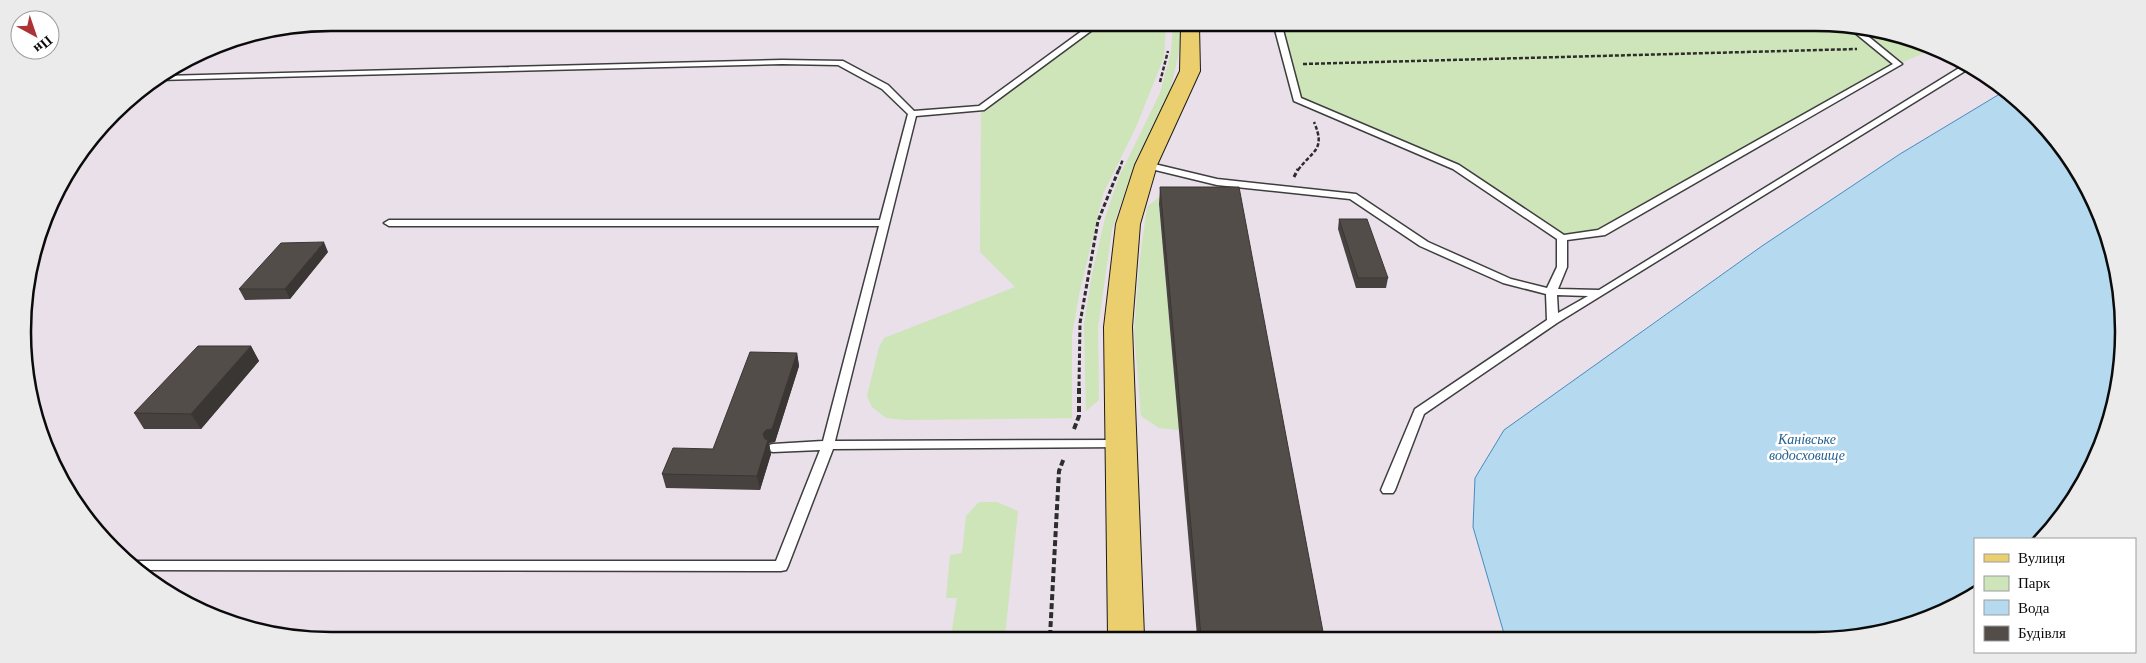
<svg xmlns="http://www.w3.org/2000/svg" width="2146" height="663" font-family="'Libre Baskerville',serif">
	<rect width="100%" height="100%" fill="#fdfaec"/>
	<polygon fill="#e9e0e9" points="332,23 1875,28 1986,75 2003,92 1900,154 1762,246 1643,330 1473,527 1505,637 271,635 160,588 75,503 33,411 25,291 54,195 128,99 214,46"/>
	<g fill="#cee4b9">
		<polygon points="1096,25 1166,26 1164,57 1136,127 1103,194 1079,295 1072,335 1072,418 905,420 886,418 872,407 867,396 879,347 884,338 1015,287 980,252 981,108"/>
		<polygon points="1173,26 1181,26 1181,43 1169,96 1130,178 1112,229 1098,328 1099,400 1086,411 1084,324 1092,274 1105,218 1119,177 1160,93 1171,52"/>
		<polygon points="1278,26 1875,28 1929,51 1898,64 1601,233 1562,238 1456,167 1297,99"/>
		<polygon points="1175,190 1159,205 1179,430 1159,428 1141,416 1134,332 1139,266 1147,207 1159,197"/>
		<polygon points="979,502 997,502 1018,511 1005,636 959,636 952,630 957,598 946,598 950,555 962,553 966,516"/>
	</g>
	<polygon fill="#b5d9ef" stroke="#448cbf" points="2003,92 2072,160 2118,271 2118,392 2082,486 2038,539 1975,539 1975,591 1933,617 1855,638 1505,637 1473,527 1475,478 1504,430 1762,246 1900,154"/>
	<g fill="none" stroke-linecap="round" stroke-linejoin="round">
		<g stroke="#3e3e3e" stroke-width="3">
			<g id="lane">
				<polygon points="1090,25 1099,25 984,110 916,116 835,441 1119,440 1123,441 1125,444 1123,447 833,449 788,566 786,570 781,571 142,570 132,561 776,561 820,450 773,452 769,451 767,448 769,445 773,444 823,441 879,226 389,226 384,223 389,220 880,220 908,114 882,89 838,65 782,64 158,80 164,76 782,60 843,61 888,85 914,111 979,106"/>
				<path d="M 1274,26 L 1282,26 L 1301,98 L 1459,165 L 1564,235 L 1598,230 L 1893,64 L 1849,28 L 1858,28 L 1902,64 L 1605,235 L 1567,240 L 1567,267 L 1558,289 L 1599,290 L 1964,65 L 1970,68 L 1557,323 L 1424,414 L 1395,490 L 1393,493 L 1383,493 L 1381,490 L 1415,409 L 1547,320 L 1546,294 L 1503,283 L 1420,246 L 1350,199 L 1217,185 L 1143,167 L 1141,165 L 1146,162 L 1217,179 L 1356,194 L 1428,242 L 1511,279 L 1547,288 L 1557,267 L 1557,239 L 1453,169 L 1294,101 ZM 1557,295 L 1588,296 L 1558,313 Z"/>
			</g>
		</g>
		<g stroke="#1c1c1c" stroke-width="2">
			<polygon id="primary" points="1181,26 1199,26 1200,71 1157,165 1140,224 1132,327 1144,636 1108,636 1104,327 1116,224 1135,165 1180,71"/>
		</g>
		<g stroke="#2d2d2d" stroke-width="2.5" stroke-dasharray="4 2" stroke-linecap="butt">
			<polyline points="1303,64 1857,49"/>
			<polyline points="1160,82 1168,51"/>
			<polyline points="1119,170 1123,159"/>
			<path d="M 1298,170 C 1313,150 1326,150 1314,122"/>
		</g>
		<g stroke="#2d2d2d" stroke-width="3" stroke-dasharray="4.5 2.5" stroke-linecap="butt">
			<polyline points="1294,177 1298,169"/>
			<polyline points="1079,386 1080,323 1098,221 1119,169"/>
		</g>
		<g stroke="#2d2d2d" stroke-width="4" stroke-dasharray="6 3" stroke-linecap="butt">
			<polyline points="1074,429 1079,416 1079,385"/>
			<polyline points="1050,636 1059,471 1064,458"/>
		</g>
		<use href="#lane" fill="#fff" fill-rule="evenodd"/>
		<use href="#primary" fill="#ebce6e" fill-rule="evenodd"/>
	</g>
	<g fill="#47423f">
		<polygon points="1160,187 1324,637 1197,636 1159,204"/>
		<polygon points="1339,219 1388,278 1386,288 1356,288 1338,229"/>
		<polygon points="328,252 290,299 245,300 239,289"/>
		<polygon points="251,346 259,361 201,429 144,429 134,413"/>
		<polygon points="797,353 799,366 775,442 769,443 771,454 760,490 666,488 662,474 713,449"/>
	</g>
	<g fill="#3a3633">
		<polygon points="324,242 328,252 290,299 285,289"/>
		<polygon points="251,346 259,361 201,429 191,414"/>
		<polygon points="797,353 799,366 775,442 769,443 771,454 760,490 757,476 763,434"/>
	</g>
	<g fill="#534d49" stroke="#3a3633">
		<polygon points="1160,187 1239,187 1324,637 1201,636"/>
		<polygon points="1339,219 1367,219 1388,278 1358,278"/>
		<polygon points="324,242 285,289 239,289 281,243"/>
		<polygon points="198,346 251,346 191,414 134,413"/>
		<polygon points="750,352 797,353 772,429 766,430 763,434 765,439 768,440 757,476 662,474 673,448 713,449"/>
	</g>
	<g text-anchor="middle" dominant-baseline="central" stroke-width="5" stroke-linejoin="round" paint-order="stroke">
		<g font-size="14" font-style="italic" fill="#225e90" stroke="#fff">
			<text x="1807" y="439">Канівське<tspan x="1807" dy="16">водосховище</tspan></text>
		</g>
	</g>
	<path d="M0 0H2146V663H0ZM331 31H1815A300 300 0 0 1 2115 331V332A300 300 0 0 1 1815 632H331A300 300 0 0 1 31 332V331A300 300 0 0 1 331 31Z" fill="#ebebeb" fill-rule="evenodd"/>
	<path fill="none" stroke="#0b0b0b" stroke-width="2.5" d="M331 31H1815A300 300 0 0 1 2115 331V332A300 300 0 0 1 1815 632H331A300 300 0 0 1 31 332V331A300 300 0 0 1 331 31Z"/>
	<rect x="1974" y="538" width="162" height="115" fill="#ffffff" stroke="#9d9d9d"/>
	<rect x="1984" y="554" width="25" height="8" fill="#ebce6e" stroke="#9d9d9d"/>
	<text x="2018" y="563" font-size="15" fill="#0b0b0b">Вулиця</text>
	<rect x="1984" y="576" width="25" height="15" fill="#cee4b9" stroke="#9d9d9d"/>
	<text x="2018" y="588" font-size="15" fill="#0b0b0b">Парк</text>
	<rect x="1984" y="600" width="25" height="15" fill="#b5d9ef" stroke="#9d9d9d"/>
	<text x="2018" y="613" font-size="15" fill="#0b0b0b">Вода</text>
	<rect x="1984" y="626" width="25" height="15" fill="#534d49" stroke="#9d9d9d"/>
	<text x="2018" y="638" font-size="15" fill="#0b0b0b">Будівля</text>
	<g transform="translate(35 35) rotate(140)"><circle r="24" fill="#ffffff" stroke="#9d9d9d"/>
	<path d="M0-4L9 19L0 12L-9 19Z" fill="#ad3236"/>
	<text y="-8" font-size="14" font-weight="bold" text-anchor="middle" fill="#0b0b0b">Пн</text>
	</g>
</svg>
